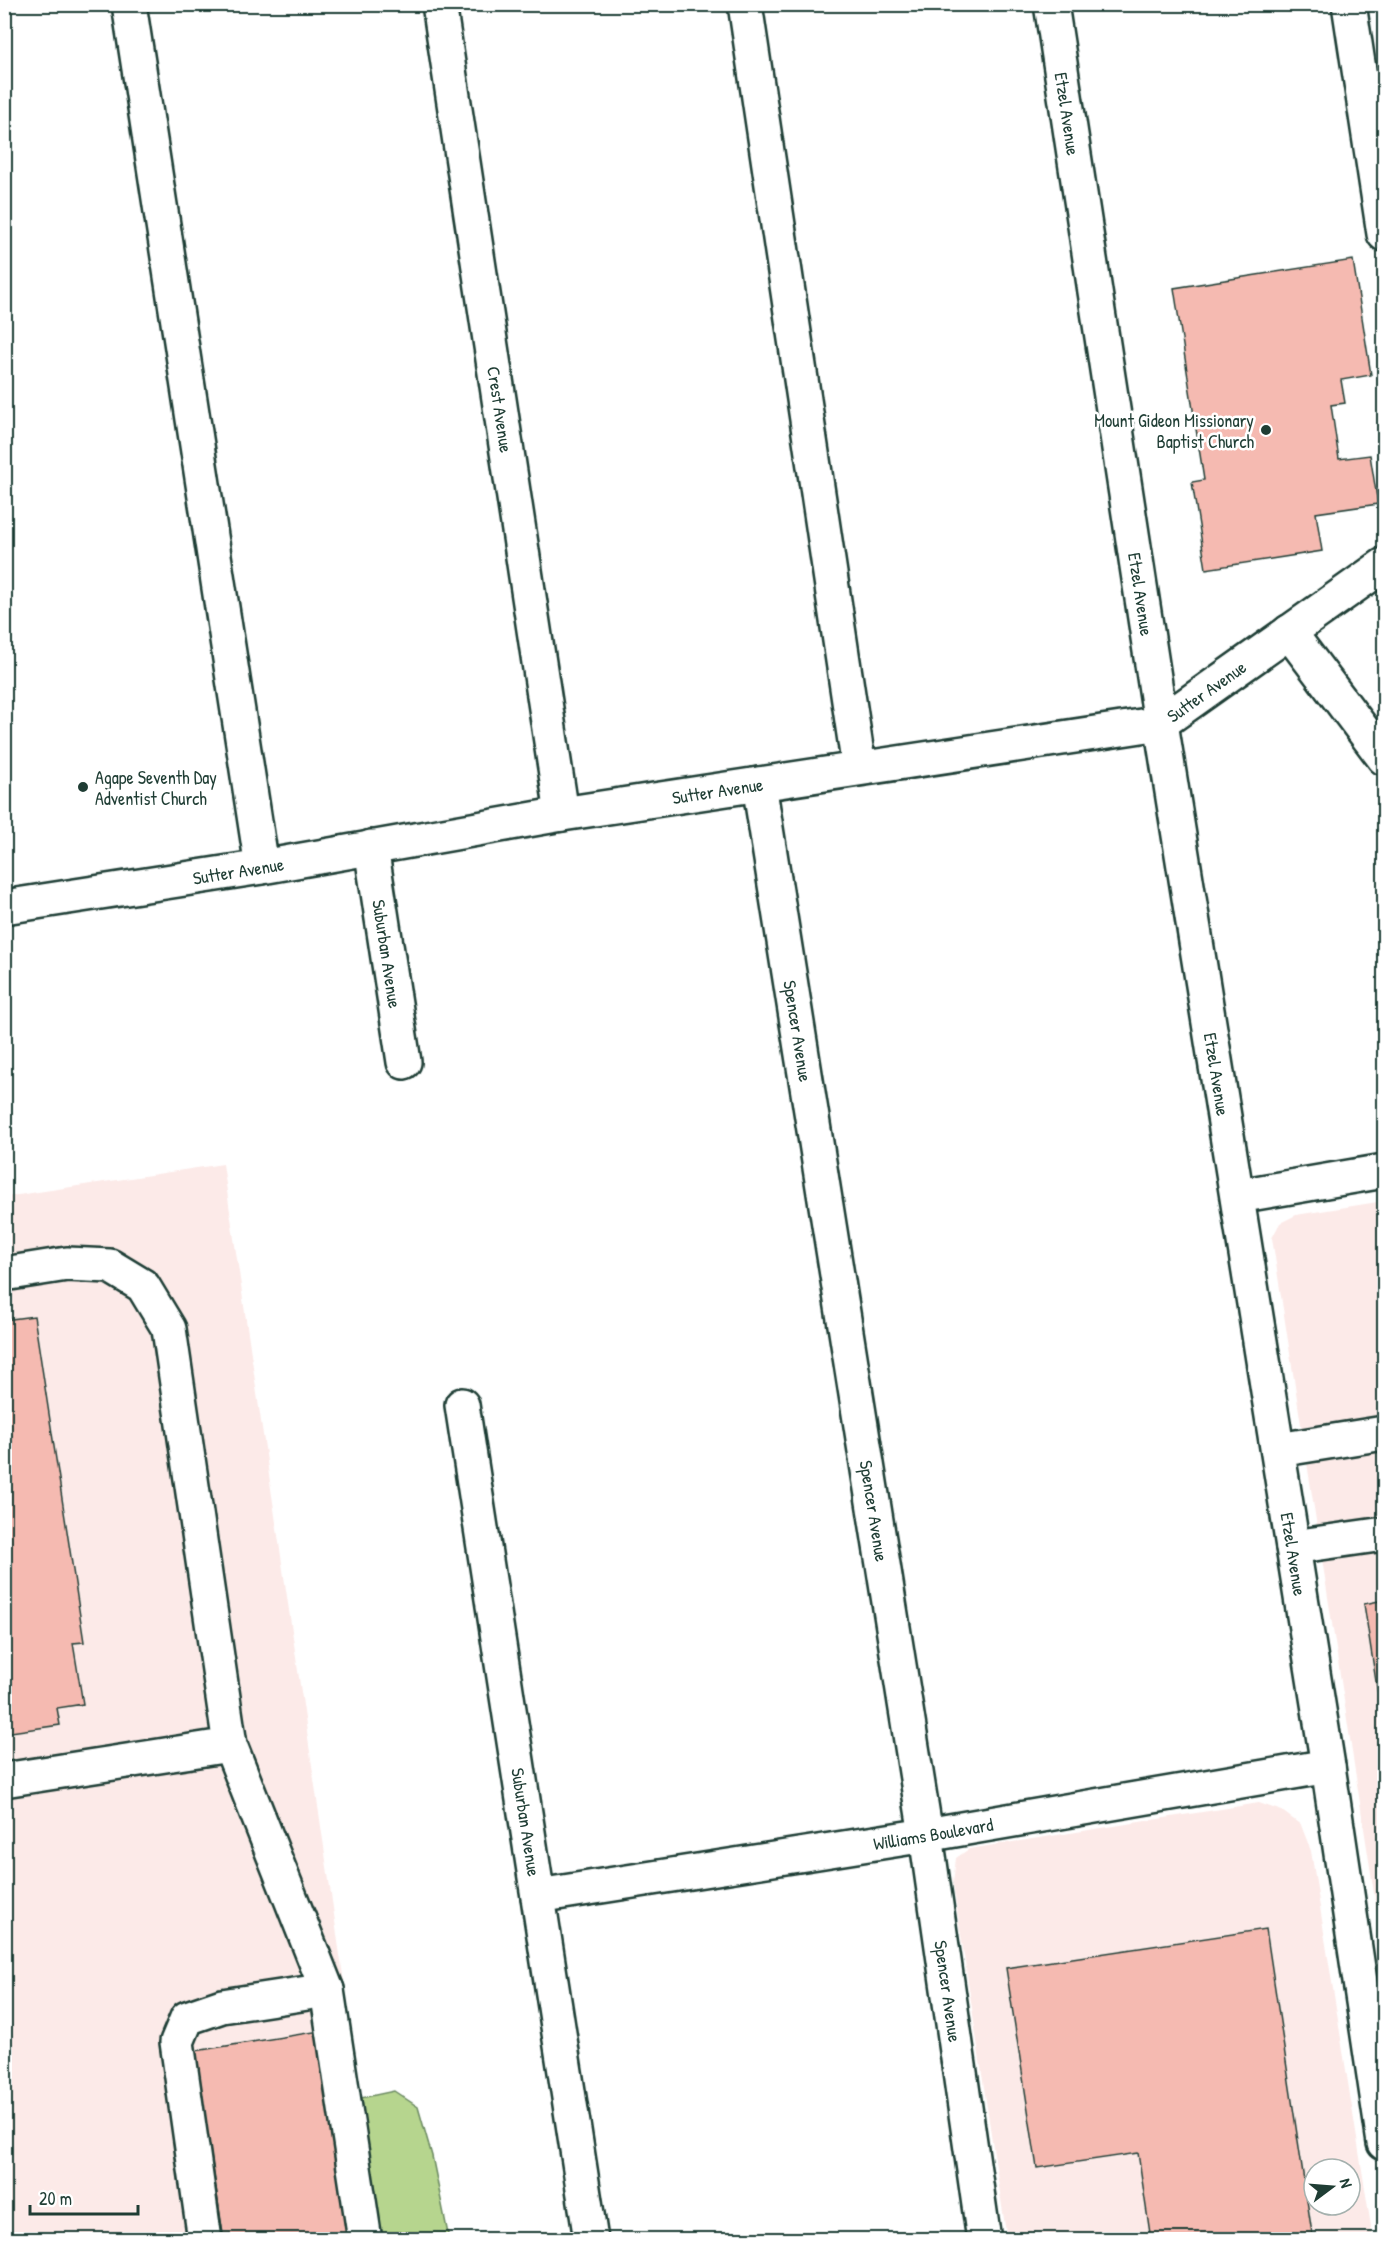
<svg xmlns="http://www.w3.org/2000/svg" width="1389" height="2244" font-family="'Patrick Hand',sans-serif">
	<rect width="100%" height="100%" fill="#fff"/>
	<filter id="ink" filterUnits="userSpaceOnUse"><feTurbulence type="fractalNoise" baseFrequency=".0167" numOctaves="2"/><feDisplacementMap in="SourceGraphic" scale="12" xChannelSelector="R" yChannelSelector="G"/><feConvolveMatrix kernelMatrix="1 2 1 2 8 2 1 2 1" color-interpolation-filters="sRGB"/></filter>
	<g filter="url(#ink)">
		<g fill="#fceae8" fill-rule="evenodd">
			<polygon points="223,1164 382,2239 5,2240 5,1197"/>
			<polygon points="1384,1201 1384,1957 1272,1238 1280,1223 1296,1215"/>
			<path d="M 1259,1803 L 1282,1811 L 1301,1825 L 1311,1851 L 1373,2239 L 1007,2239 L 953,1883 L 956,1858 L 969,1849 ZM 1314,2169 L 1350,2169 L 1350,2205 L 1314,2205 Z"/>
		</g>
		<polygon fill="#b6d58e" stroke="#6a8961" stroke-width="1.5" points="394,2091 418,2107 432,2156 449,2239 382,2239 361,2098"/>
		<g fill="#f5bab1" stroke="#1f3d34" stroke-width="1.5">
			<polygon points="1353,260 1371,375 1341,380 1345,403 1331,405 1339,459 1370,455 1378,504 1316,513 1322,551 1206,569 1192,482 1204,480 1174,288"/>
			<polygon points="34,1316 84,1642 73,1643 83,1704 57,1708 60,1725 4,1733 4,1320"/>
			<polygon points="1384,1600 1384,1733 1364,1604"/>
			<polygon points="1266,1929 1313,2240 1151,2240 1138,2153 1037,2168 1006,1968"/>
			<polygon points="320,2031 352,2240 224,2240 195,2051"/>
		</g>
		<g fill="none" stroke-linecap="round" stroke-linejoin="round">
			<g stroke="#1f3d34" stroke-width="38">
				<g id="minor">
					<polyline points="129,4 262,867"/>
					<path id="s1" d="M 439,4 L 562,814"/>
					<polyline points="745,4 859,768"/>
					<path id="s2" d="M 1051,4 L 1161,723 L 1328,1766 L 1384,2143"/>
					<polyline points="1349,4 1384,234"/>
					<polyline points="1289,632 1384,758"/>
					<path id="s3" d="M 759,784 L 926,1835 L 984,2240"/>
					<path id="s4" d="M 371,847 L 404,1062"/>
					<path id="s5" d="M 4,907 L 262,867 L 562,814 L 1161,723 L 1384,565"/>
					<polyline points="1238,1196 1384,1171"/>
					<polyline points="4,1274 67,1264 110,1266 143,1286 169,1329 230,1745 4,1780"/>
					<path id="s6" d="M 462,1405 L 591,2240"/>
					<polyline points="1278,1450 1384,1433"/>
					<polyline points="1293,1547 1384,1534"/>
					<polyline points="230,1745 327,1990 365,2240"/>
					<path id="s7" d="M 538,1896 L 926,1835 L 1328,1766"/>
					<polyline points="205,2240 177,2042 187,2018 222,2006 327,1990"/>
				</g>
			</g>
			<use href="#minor" stroke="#fff" stroke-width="33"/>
		</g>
	</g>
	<g fill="#1f3d34" stroke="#fff" stroke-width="2">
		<circle cx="1266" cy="430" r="6"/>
		<circle cx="83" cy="787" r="6"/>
	</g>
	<g text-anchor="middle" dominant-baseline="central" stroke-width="5" stroke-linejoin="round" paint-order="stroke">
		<g font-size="18" fill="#1f3d34" stroke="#fff">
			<text stroke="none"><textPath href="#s2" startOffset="111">Etzel Avenue</textPath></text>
			<text stroke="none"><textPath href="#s1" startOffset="410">Crest Avenue</textPath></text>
			<text stroke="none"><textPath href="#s2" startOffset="597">Etzel Avenue</textPath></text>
			<text stroke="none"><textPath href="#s5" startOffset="1227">Sutter Avenue</textPath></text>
			<text stroke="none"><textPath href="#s5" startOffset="723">Sutter Avenue</textPath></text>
			<text stroke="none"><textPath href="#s5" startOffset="237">Sutter Avenue</textPath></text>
			<text stroke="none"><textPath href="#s4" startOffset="108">Suburban Avenue</textPath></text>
			<text stroke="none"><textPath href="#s3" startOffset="250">Spencer Avenue</textPath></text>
			<text stroke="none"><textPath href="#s2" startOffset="1083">Etzel Avenue</textPath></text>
			<text stroke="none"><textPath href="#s3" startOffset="736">Spencer Avenue</textPath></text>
			<text stroke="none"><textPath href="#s2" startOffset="1569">Etzel Avenue</textPath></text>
			<text stroke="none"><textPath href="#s6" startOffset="422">Suburban Avenue</textPath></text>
			<text stroke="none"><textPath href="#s7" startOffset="400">Williams Boulevard</textPath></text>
			<text stroke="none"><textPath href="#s3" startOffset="1222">Spencer Avenue</textPath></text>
		</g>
		<g font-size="18" fill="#1f3d34" stroke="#fff" text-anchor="end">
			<text x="1254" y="420">Mount Gideon Missionary<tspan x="1254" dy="21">Baptist Church</tspan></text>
			<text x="95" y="777" text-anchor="start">Agape Seventh Day<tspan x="95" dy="21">Adventist Church</tspan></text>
		</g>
	</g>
	<rect width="1389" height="2244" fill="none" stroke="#fff" stroke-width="24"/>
	<rect x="12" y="12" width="1365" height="2220" fill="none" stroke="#1f3d34" stroke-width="2" filter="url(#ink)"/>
	<g transform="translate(1332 2187) rotate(74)"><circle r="28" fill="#ffffff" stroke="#a5b1ae" stroke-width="1.5"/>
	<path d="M0-4.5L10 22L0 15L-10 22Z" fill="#1f3d34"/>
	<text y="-9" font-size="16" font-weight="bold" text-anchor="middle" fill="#1f3d34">N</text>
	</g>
	<path d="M30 2205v9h108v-9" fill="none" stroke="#1f3d34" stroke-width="3"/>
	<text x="39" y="2205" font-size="18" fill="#1f3d34" stroke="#ffffff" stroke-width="4.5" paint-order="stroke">20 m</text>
</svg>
